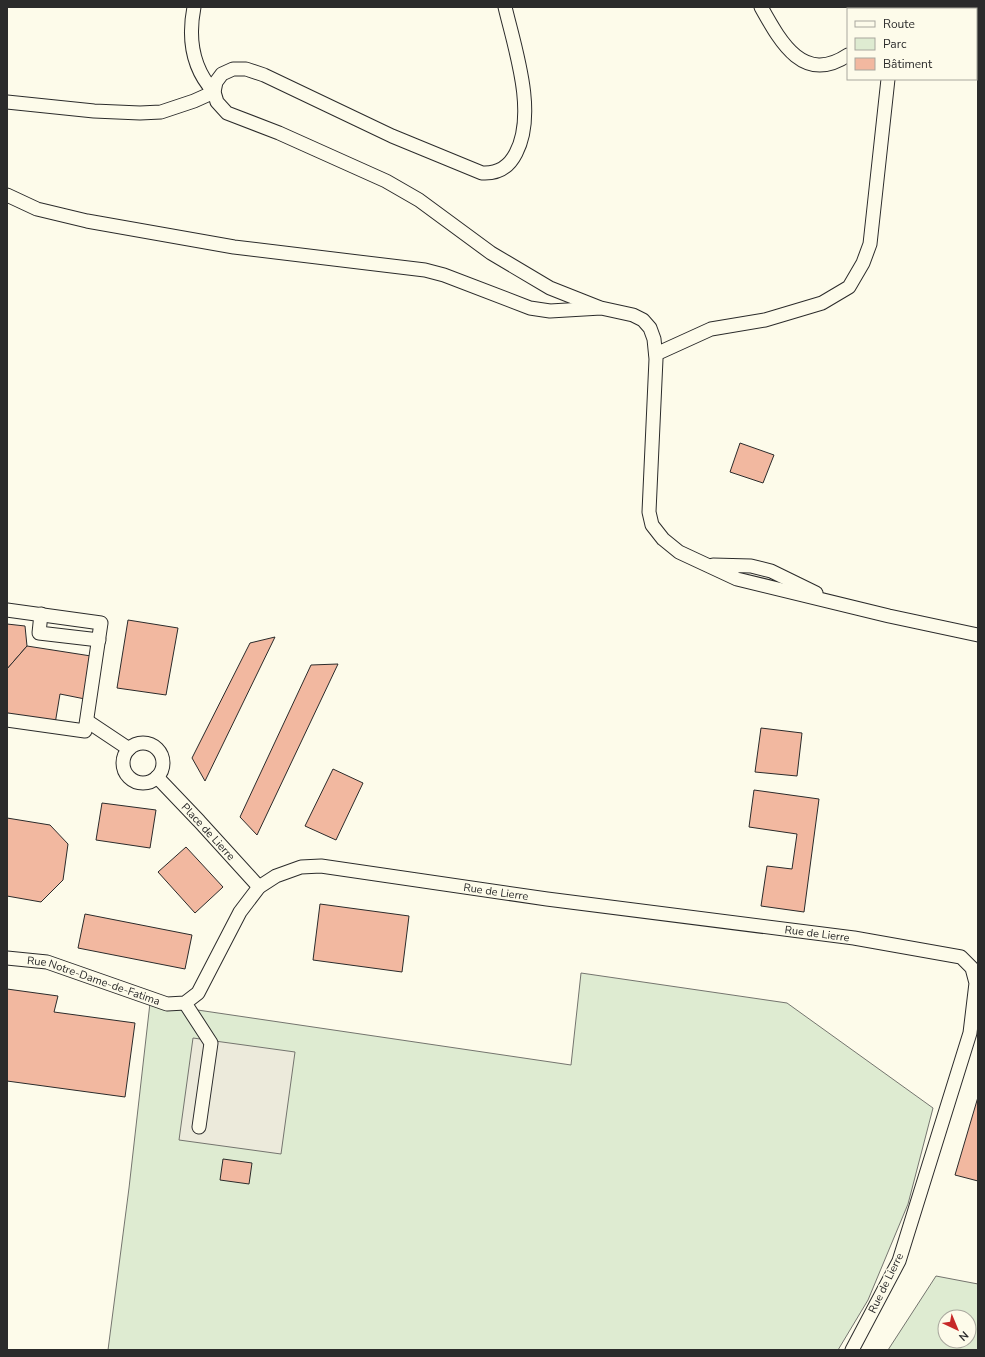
<svg xmlns="http://www.w3.org/2000/svg" width="985" height="1357" font-family="'Nunito Sans',sans-serif">
	<rect width="100%" height="100%" fill="#fdfbea"/>
	<g fill="#deebd1" stroke="#74746e" fill-rule="evenodd">
		<polygon points="581,973 787,1003 933,1108 908,1204 868,1300 838,1350 108,1350 129,1188 150,1003 571,1065"/>
		<path d="M 936,1276 L 978,1284 L 978,1350 L 888,1350 ZM 945,1317 L 969,1317 L 969,1341 L 945,1341 Z"/>
	</g>
	<polygon fill="#eceadb" stroke="#74746e" points="193,1038 295,1052 281,1154 179,1140"/>
	<g fill="#f2b8a0" stroke="#2b2b2b">
		<polygon points="740,443 774,455 763,483 730,472"/>
		<polygon points="128,620 178,628 166,695 117,688"/>
		<polygon points="7,624 25,626 27,646 7,669"/>
		<polygon points="275,637 205,781 192,758 250,643"/>
		<polygon points="27,646 91,656 85,699 60,694 55,724 7,716 7,669"/>
		<polygon points="338,664 257,835 240,817 311,665"/>
		<polygon points="761,728 802,733 797,776 755,772"/>
		<polygon points="333,769 363,783 336,840 305,826"/>
		<polygon points="754,790 819,799 804,912 761,906 767,866 792,869 797,834 749,827"/>
		<polygon points="102,803 156,810 150,848 96,840"/>
		<polygon points="7,818 50,825 68,844 63,880 41,902 7,896"/>
		<polygon points="186,847 223,887 195,913 158,872"/>
		<polygon points="320,904 409,916 402,972 313,960"/>
		<polygon points="85,914 192,935 185,969 78,948"/>
		<polygon points="7,989 58,996 54,1012 135,1023 125,1097 7,1081"/>
		<polygon points="978,1097 978,1181 955,1175"/>
		<polygon points="223,1159 252,1163 249,1184 220,1180"/>
	</g>
	<g fill="none" stroke-linecap="round" stroke-linejoin="round">
		<g stroke="#2b2b2b" stroke-width="15">
			<g id="minor">
				<path d="M 505,7 C 515,49 537,113 516,153 C 509,167 498,174 482,173 L 392,136 L 264,75 L 246,69 L 233,69 L 222,74 L 216,82 L 214,92 L 217,102 L 227,113 L 279,133 L 386,181 L 419,200 L 491,253 L 550,288 L 598,307"/>
				<path d="M 761,7 C 780,41 803,85 848,55"/>
				<polyline points="886,9 887,7"/>
				<path d="M 7,102 L 94,111 L 140,113 L 161,112 L 194,101 L 214,92 C 192,68 188,38 194,7"/>
				<polyline points="7,195 37,209 87,221 234,247 425,270 444,275 530,308 550,311 601,308 633,315 643,320 650,328 654,339 656,359 649,512 652,525 663,539 679,552 737,579 889,616 978,635"/>
				<polyline points="656,354 711,329 765,320 822,303 849,287 863,263 870,244 888,79"/>
				<polyline points="713,565 751,566 771,571 816,593"/>
				<polyline points="7,610 101,623 85,731 7,720"/>
				<polyline points="41,614 39,633 99,640"/>
				<polyline points="87,721 129,749"/>
				<circle cx="143" cy="763" r="20"/>
				<path id="s1" d="M 157,777 L 199,821 L 259,887"/>
				<path id="s2" d="M 7,958 L 47,962 L 167,1004 L 185,1003 L 198,993 L 240,912 L 259,887 L 276,876 L 301,867 L 321,866 L 547,899 L 854,938 L 961,957 L 972,968 L 976,983 L 970,1033 L 899,1261 L 852,1350"/>
				<polyline points="185,1003 211,1043 199,1127"/>
			</g>
		</g>
		<use href="#minor" stroke="#fdfbea" stroke-width="13"/>
	</g>
	<g text-anchor="middle" dominant-baseline="central" stroke-width="3" stroke-linejoin="round" paint-order="stroke">
		<g font-size="11" fill="#2b2b2b" stroke="#fdfbea">
			<text stroke="none"><textPath href="#s1" startOffset="75">Place de Lierre</textPath></text>
			<text stroke="none"><textPath href="#s2" startOffset="568">Rue de Lierre</textPath></text>
			<text stroke="none"><textPath href="#s2" startOffset="892">Rue de Lierre</textPath></text>
			<text stroke="none"><textPath href="#s2" startOffset="90">Rue Notre-Dame-de-Fatima</textPath></text>
			<text transform="translate(886 1283) rotate(-64)">Rue de Lierre</text>
		</g>
	</g>
	<rect width="985" height="1357" fill="none" stroke="#2b2b2b" stroke-width="16"/>
	<rect x="847" y="8" width="130" height="72" fill="#fdfbea" stroke="#a9a89e"/>
	<rect x="855" y="21" width="20" height="6" fill="#fdfbea" stroke="#a9a89e"/>
	<text x="883" y="28" font-size="12" fill="#2b2b2b">Route</text>
	<rect x="855" y="38" width="20" height="12" fill="#deebd1" stroke="#a9a89e"/>
	<text x="883" y="48" font-size="12" fill="#2b2b2b">Parc</text>
	<rect x="855" y="58" width="20" height="12" fill="#f2b8a0" stroke="#a9a89e"/>
	<text x="883" y="68" font-size="12" fill="#2b2b2b">Bâtiment</text>
	<g transform="translate(957 1329) rotate(136)"><circle r="19" fill="#fdfbea" stroke="#a9a89e"/>
	<path d="M0-3L7 15L0 10L-7 15Z" fill="#c62828"/>
	<text y="-6" font-size="11" font-weight="bold" text-anchor="middle" fill="#2b2b2b">N</text>
	</g>
</svg>
